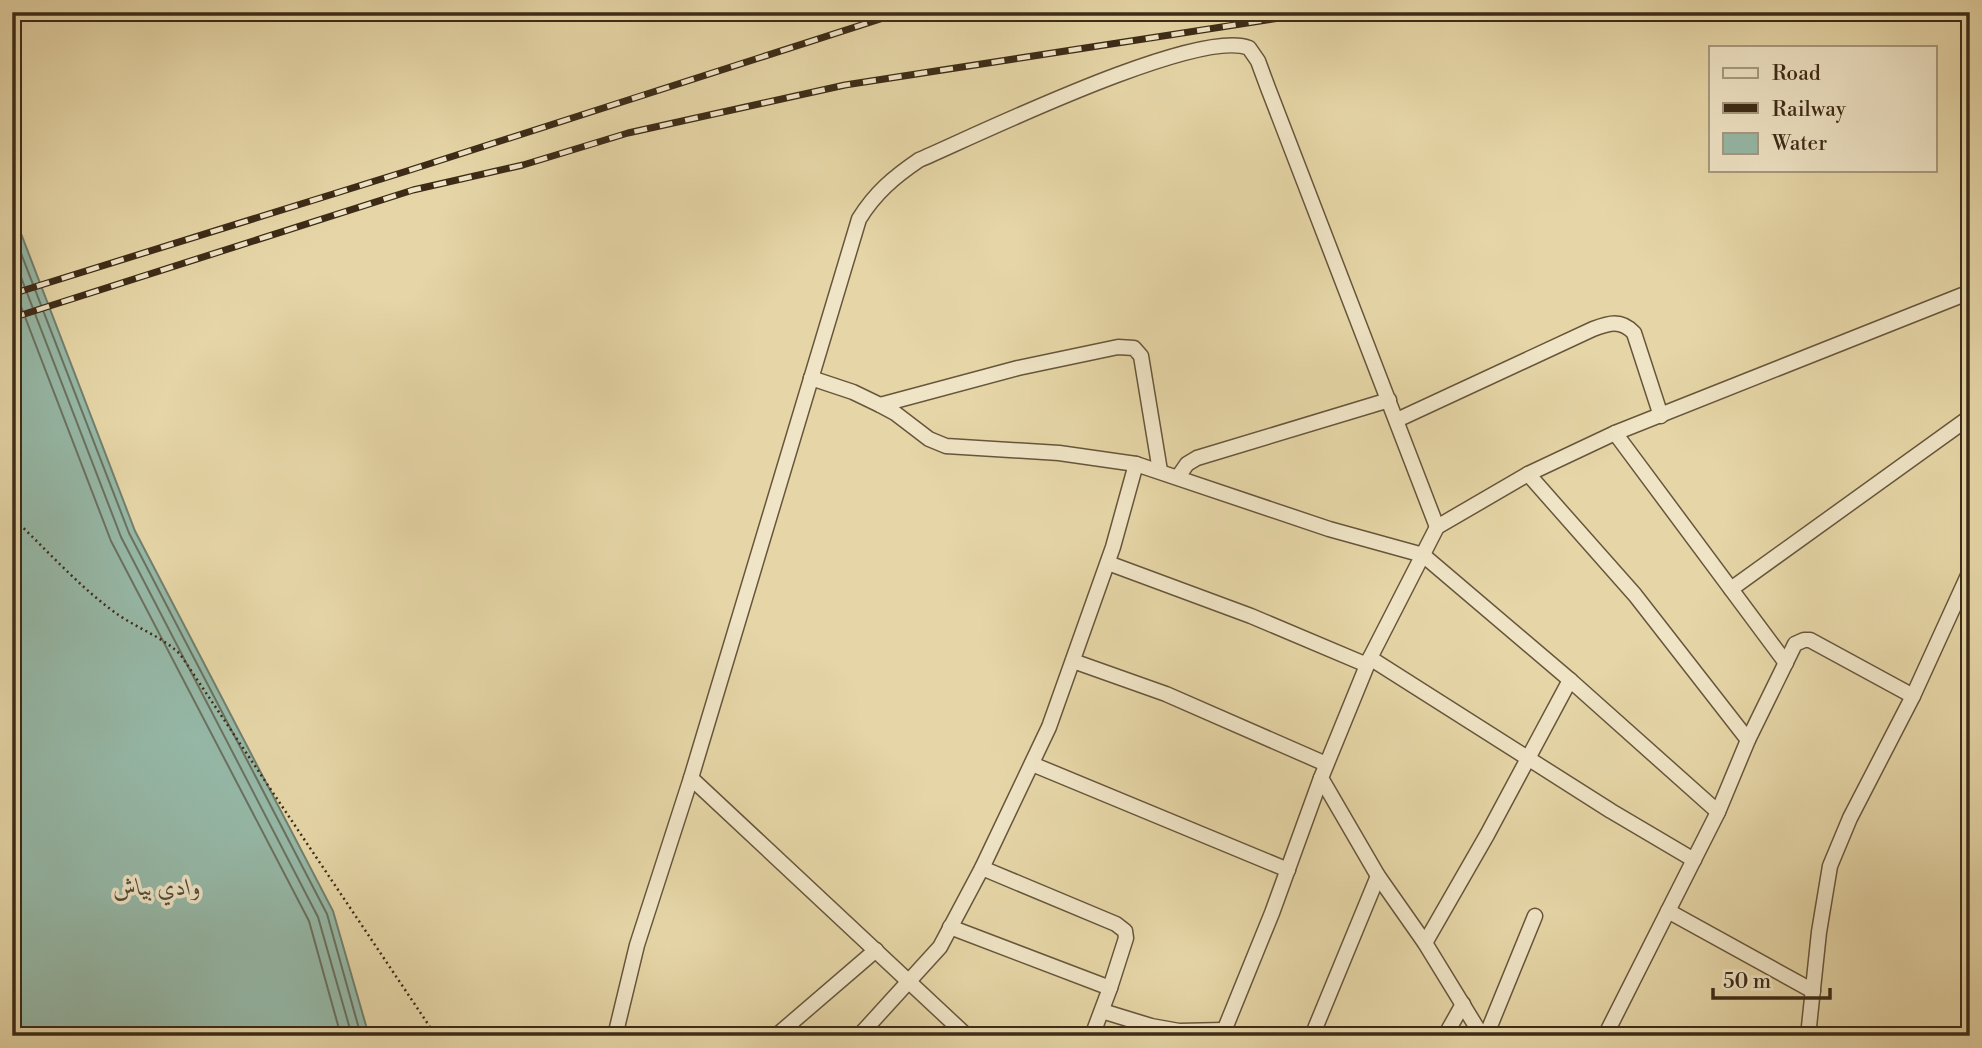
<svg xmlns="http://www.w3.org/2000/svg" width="1982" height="1048" font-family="'Libre Bodoni',Amiri,serif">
	<rect width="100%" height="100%" fill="#e6d6a7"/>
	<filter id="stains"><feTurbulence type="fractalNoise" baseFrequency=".00286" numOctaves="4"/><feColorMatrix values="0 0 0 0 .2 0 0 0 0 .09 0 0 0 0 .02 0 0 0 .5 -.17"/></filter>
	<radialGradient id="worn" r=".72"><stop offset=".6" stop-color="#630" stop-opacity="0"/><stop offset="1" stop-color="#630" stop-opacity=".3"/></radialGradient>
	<polygon fill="#96b9a8" stroke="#72806e" stroke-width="2" points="12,210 135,531 333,911 369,1036 12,1036"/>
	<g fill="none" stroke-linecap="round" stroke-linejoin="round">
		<g stroke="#6a7260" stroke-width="2">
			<polyline points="12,230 129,533 327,914 361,1036"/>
			<polyline points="12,254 121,537 318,917 352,1036"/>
			<polyline points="12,283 111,541 309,921 341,1036"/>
		</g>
		<g stroke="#67563b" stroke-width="17">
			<g id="minor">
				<polyline points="811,378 853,392 880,405 895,413 929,439 946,446 1059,453 1136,464"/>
				<polyline points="880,405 1018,368 1118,347 1134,348 1141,356 1160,471"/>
				<path d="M 1397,420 L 1593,329 C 1609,323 1621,319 1634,333 L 1661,416"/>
				<polyline points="1615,433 1786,663"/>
				<polyline points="1528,474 1635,595 1748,740"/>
				<polyline points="1178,477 1187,464 1197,458 1389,400"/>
				<polyline points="1108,563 1251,616 1367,665"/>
				<polyline points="1731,589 1970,417"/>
				<polyline points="1370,658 1611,811 1694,860"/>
				<polyline points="1073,661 1166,694 1326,764"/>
				<polyline points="1032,764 1288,870"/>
				<polyline points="691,778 967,1036"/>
				<polyline points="982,868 1116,924 1125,931 1126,938 1110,988 1092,1036"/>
				<polyline points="1668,911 1813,991"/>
				<polyline points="950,927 1110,988"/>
				<polyline points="1425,943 1487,835 1570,680"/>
				<polyline points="1102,1011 1151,1026 1179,1031 1224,1030"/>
				<path d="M 615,1036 L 637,945 L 691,778 L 859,219 C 875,193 894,177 919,160 C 977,135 1198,27 1249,48 L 1258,61 L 1268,88 L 1437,527"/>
				<polyline points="776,1036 876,950"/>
				<polyline points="859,1036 940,947 982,868 1049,727 1113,547 1136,464 1329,529 1423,555 1570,680 1718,812"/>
				<polyline points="1222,1036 1272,913 1321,778"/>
				<polyline points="1312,1036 1378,876"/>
				<polyline points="1445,1036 1463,1004"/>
				<polyline points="1482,1036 1425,943 1378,876 1321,778 1370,658 1437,527 1528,474 1615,433 1970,292"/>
				<polyline points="1486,1036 1535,916"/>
				<polyline points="1605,1036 1718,812 1748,740 1795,644 1804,640 1810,640 1913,696"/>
				<polyline points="1808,1036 1819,932 1830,866 1850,818 1913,696 1970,571"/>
			</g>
		</g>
		<path stroke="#3d2b17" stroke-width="2.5" stroke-dasharray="2 3.5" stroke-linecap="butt" d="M 12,517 C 46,549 82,590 120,616 C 141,630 162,637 180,654 L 436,1036"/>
		<use href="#minor" stroke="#efe4c6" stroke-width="14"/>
		<g stroke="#3d2b17" stroke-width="7">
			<g id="rail">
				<polyline points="1954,12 1970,21"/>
				<polyline points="12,294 407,171 902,12"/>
				<polyline points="12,318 413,190 523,165 628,133 845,85 1319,12"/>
			</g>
		</g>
		<use href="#rail" stroke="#efe4c6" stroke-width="4.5" stroke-dasharray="13" stroke-linecap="butt"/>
	</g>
	<g text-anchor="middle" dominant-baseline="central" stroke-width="7" stroke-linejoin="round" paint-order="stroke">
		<g font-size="24" font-style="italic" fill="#534e3b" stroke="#efe4c6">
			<text x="157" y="888">وادي بياش</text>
		</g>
	</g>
	<rect width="1982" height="1048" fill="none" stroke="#e6d6a7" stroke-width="42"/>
	<rect x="14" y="14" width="1954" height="1020" fill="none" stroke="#3d2b17" stroke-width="3.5"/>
	<rect x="21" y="21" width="1940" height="1006" fill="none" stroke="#3d2b17" stroke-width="2"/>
	<rect x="1709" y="46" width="228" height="126" fill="#efe4c6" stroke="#a89a80" stroke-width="2"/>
	<rect x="1723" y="68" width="35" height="10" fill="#efe4c6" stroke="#a89a80" stroke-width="2"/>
	<text x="1772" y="80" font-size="21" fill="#3d2b17">Road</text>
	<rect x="1723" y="103" width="35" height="10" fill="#3d2b17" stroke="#a89a80" stroke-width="2"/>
	<text x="1772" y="116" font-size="21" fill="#3d2b17">Railway</text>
	<rect x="1723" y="133" width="35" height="21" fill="#96b9a8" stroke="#a89a80" stroke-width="2"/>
	<text x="1772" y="150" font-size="21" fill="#3d2b17">Water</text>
	<path d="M1713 988v10h117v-10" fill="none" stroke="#3d2b17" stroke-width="3.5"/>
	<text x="1723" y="988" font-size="21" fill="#3d2b17" stroke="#efe4c6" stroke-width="5" paint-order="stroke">50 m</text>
	<rect width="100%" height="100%" filter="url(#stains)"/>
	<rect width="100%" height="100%" fill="url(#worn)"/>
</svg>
